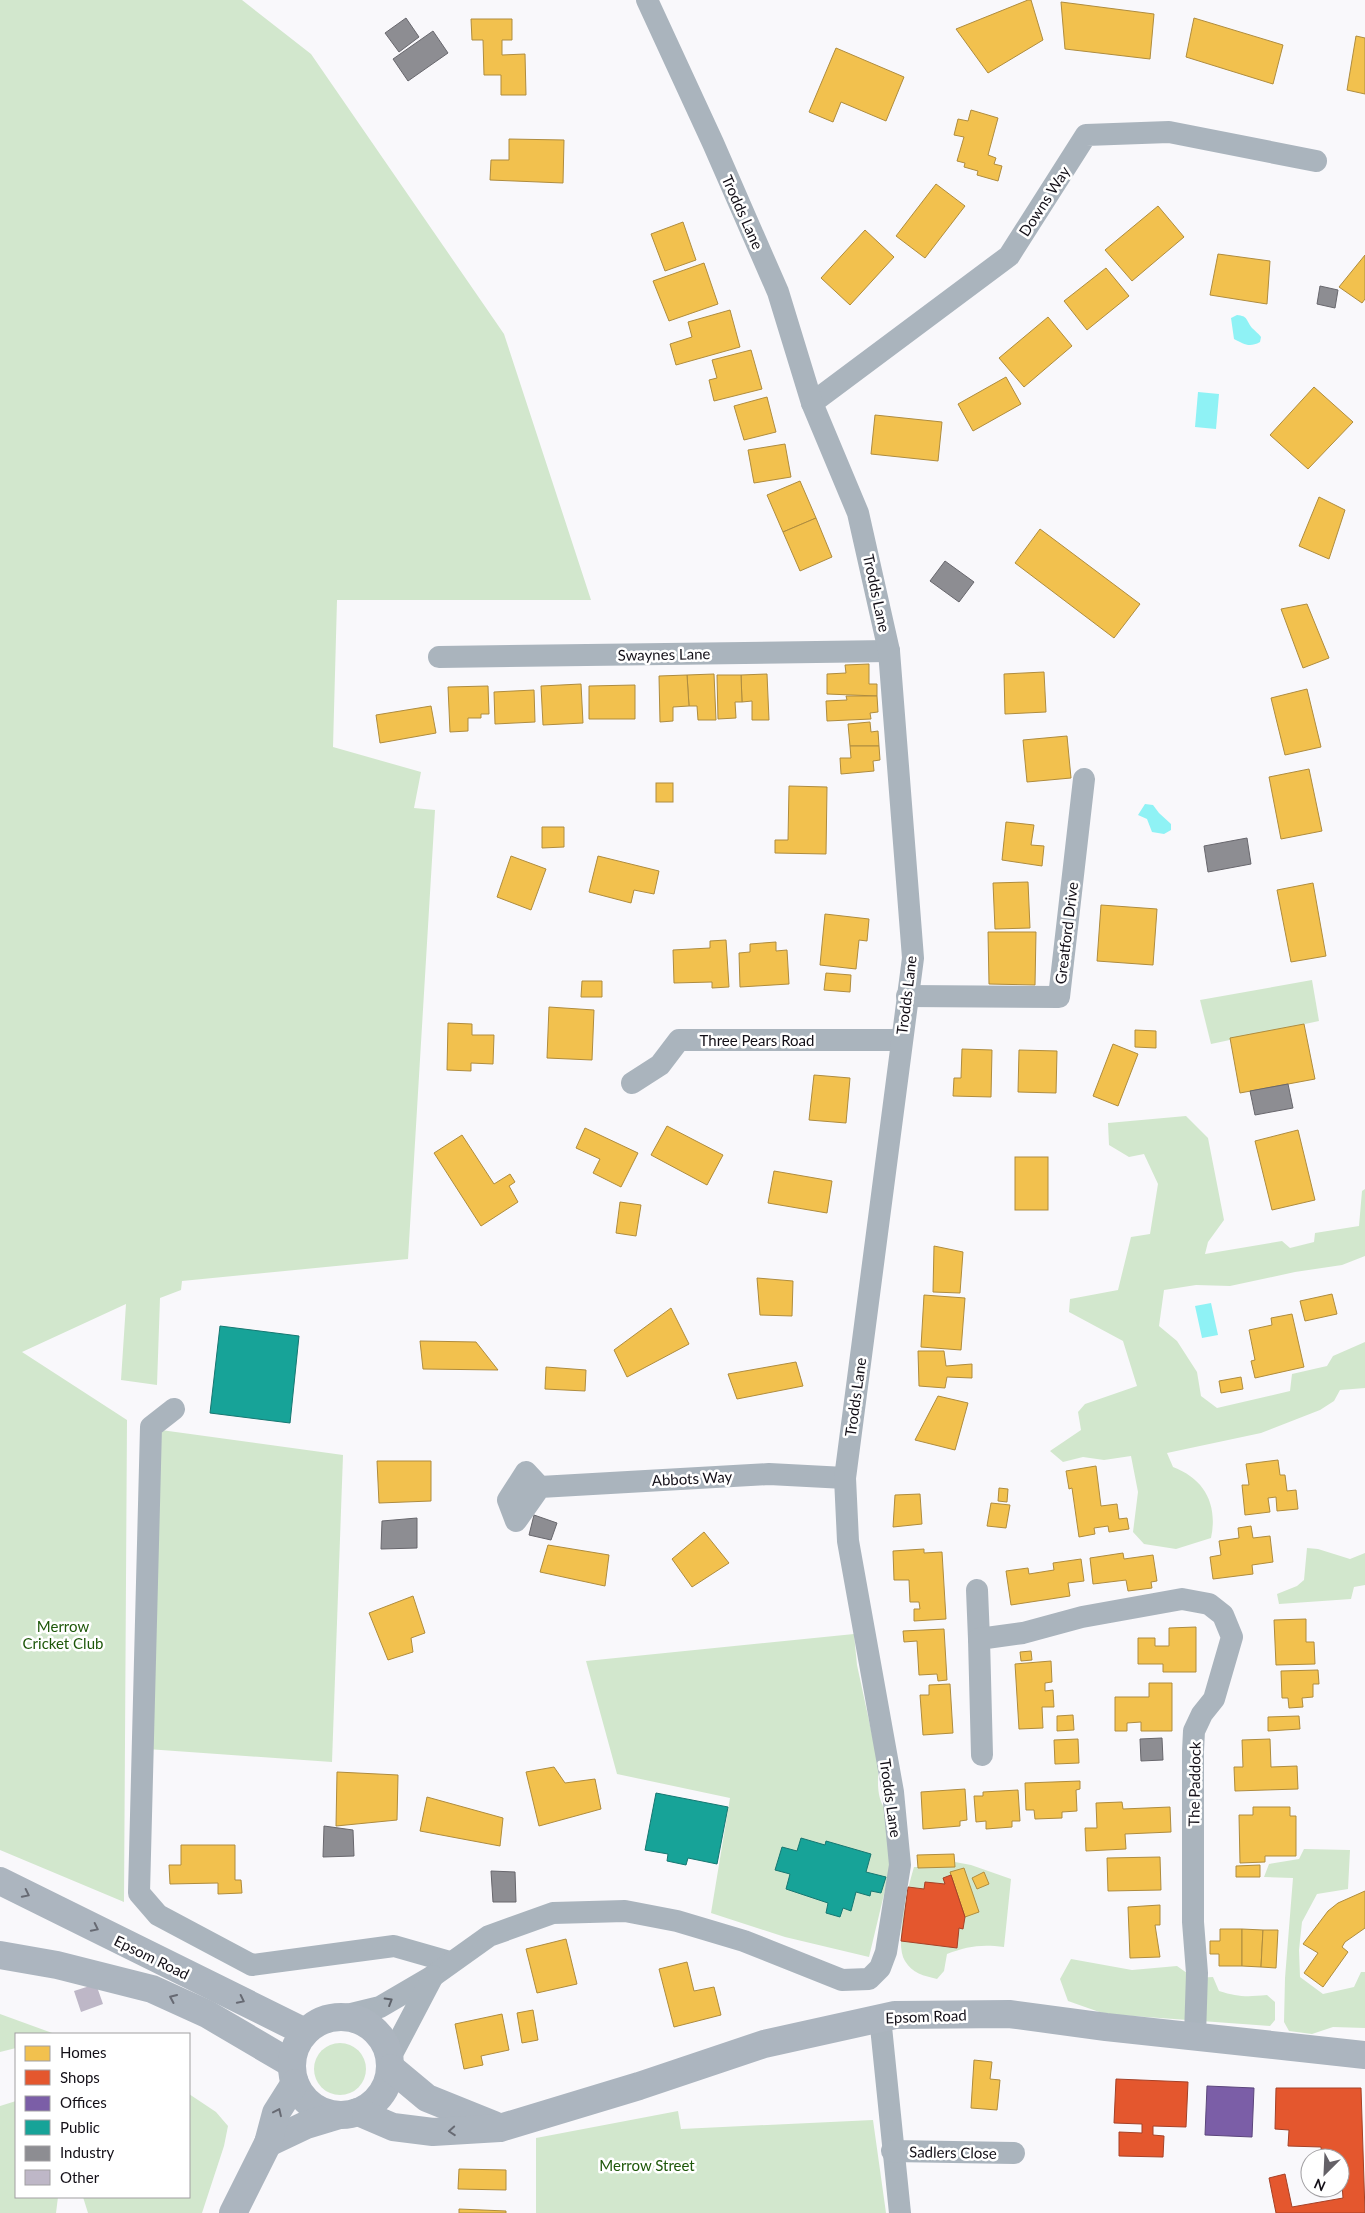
<svg xmlns="http://www.w3.org/2000/svg" width="1365" height="2213" font-family="Lato,sans-serif">
	<rect width="100%" height="100%" fill="#f9f8fb"/>
	<g fill="#d2e7cd">
		<polygon points="0,0 242,0 311,54 504,334 591,600 337,600 333,747 421,772 414,808 435,810 408,1259 182,1281 181,1290 160,1298 157,1385 121,1380 126,1304 22,1352 127,1420 124,1902 0,1850"/>
		<polygon points="1312,980 1319,1021 1211,1044 1200,1000"/>
		<path d="M 1186,1116 L 1208,1138 L 1224,1220 L 1208,1242 L 1205,1254 L 1282,1241 L 1290,1248 L 1314,1242 L 1315,1233 L 1359,1226 L 1362,1191 L 1365,1189 L 1365,1256 L 1342,1265 L 1295,1272 L 1230,1286 L 1196,1285 L 1164,1290 L 1159,1326 L 1177,1341 L 1197,1372 L 1201,1396 L 1217,1408 L 1290,1391 L 1292,1374 L 1327,1366 L 1333,1356 L 1365,1342 L 1365,1388 L 1340,1390 L 1334,1401 L 1320,1410 L 1261,1433 L 1167,1453 L 1173,1467 C 1205,1479 1218,1505 1211,1538 L 1176,1549 L 1144,1544 L 1133,1532 L 1138,1492 L 1131,1456 L 1104,1460 L 1083,1457 L 1063,1462 L 1050,1451 L 1081,1430 L 1078,1412 L 1085,1404 L 1137,1386 L 1123,1341 L 1069,1312 L 1070,1299 L 1118,1290 L 1131,1237 L 1150,1234 L 1158,1184 L 1144,1154 L 1129,1157 L 1109,1145 L 1108,1123 Z"/>
		<polygon points="161,1430 343,1455 332,1762 147,1749"/>
		<polygon points="1307,1548 1318,1549 1350,1559 1365,1553 1365,1585 1354,1587 1351,1599 1279,1604 1277,1594 1297,1586 1304,1580"/>
		<path d="M 854,1634 L 857,1665 L 879,1767 C 877,1782 877,1801 887,1811 L 891,1865 L 869,1957 L 785,1937 L 711,1913 L 730,1798 L 617,1774 L 586,1661 Z"/>
		<polygon points="1304,1849 1350,1850 1348,1889 1317,1894 1302,1922 1299,1950 1300,1977 1323,1994 1354,1987 1361,1972 1365,1972 1365,2028 1333,2027 1312,2034 1289,2031 1284,2022 1285,1978 1293,1878 1264,1877 1269,1864 1299,1859"/>
		<path d="M 955,1862 L 971,1865 L 1011,1879 L 1004,1947 C 982,1944 967,1946 947,1954 L 944,1971 L 937,1979 C 924,1976 912,1973 905,1961 C 894,1943 908,1887 914,1867 L 954,1867 Z"/>
		<path d="M 1071,1959 L 1132,1970 L 1177,1966 L 1194,1978 L 1213,1977 L 1219,1991 C 1238,1997 1247,1997 1267,1995 L 1275,2002 L 1275,2020 L 1270,2026 L 1105,2014 L 1068,2001 L 1060,1979 Z"/>
		<polygon points="0,2014 55,2034 16,2034 16,2048 0,2052"/>
		<circle cx="340" cy="2069" r="26"/>
		<polygon points="189,2094 216,2112 228,2126 224,2146 202,2213 88,2213 83,2197 189,2197"/>
		<polygon points="16,2101 16,2197 58,2197 56,2213 0,2213 0,2106"/>
		<polygon points="678,2111 681,2129 873,2120 886,2213 536,2213 536,2138"/>
	</g>
	<g fill="#8ff2f5">
		<path d="M 1237,315 C 1248,316 1246,320 1252,328 C 1255,331 1258,333 1261,337 L 1260,342 C 1249,348 1244,344 1234,339 L 1231,318 Z"/>
		<polygon points="1198,392 1219,394 1216,429 1195,427"/>
		<polygon points="1145,804 1153,805 1159,813 1171,824 1171,830 1164,834 1152,832 1147,819 1138,815"/>
		<polygon points="1211,1303 1218,1335 1202,1338 1195,1306"/>
	</g>
	<g fill="#f2c14e" stroke="#af8c3e">
		<polygon points="1028,0 1031,0 1043,40 988,73 956,29"/>
		<polygon points="1061,2 1154,14 1150,59 1065,49"/>
		<polygon points="1194,18 1283,45 1273,84 1186,57"/>
		<polygon points="471,19 512,19 512,40 502,40 502,55 525,54 526,95 501,95 501,75 484,75 483,40 472,40"/>
		<polygon points="1356,36 1365,38 1365,94 1347,90"/>
		<polygon points="836,48 904,77 886,121 841,102 833,122 809,112"/>
		<polygon points="971,110 998,118 988,155 996,158 994,164 1002,166 998,181 977,175 978,171 964,167 965,163 957,161 964,137 954,135 958,119 968,121"/>
		<polygon points="509,139 564,140 563,183 490,180 491,160 509,160"/>
		<polygon points="936,184 965,206 925,258 896,236"/>
		<polygon points="1158,206 1184,237 1132,281 1105,250"/>
		<polygon points="683,222 696,260 665,271 651,234"/>
		<polygon points="865,230 894,257 850,305 821,278"/>
		<polygon points="1218,254 1270,261 1267,304 1210,295"/>
		<polygon points="1365,255 1365,299 1362,303 1339,287"/>
		<polygon points="704,263 718,304 669,321 653,281"/>
		<polygon points="1106,268 1129,296 1087,330 1064,301"/>
		<polygon points="730,310 740,347 676,365 670,344 692,337 688,322"/>
		<polygon points="1048,317 1072,346 1024,387 999,358"/>
		<polygon points="751,350 762,389 714,401 709,380 717,378 712,360"/>
		<polygon points="1006,377 1021,404 973,431 958,404"/>
		<polygon points="1314,387 1353,422 1308,469 1270,435"/>
		<polygon points="767,397 776,432 744,440 734,406"/>
		<polygon points="875,415 942,422 938,461 871,454"/>
		<polygon points="785,444 791,477 754,483 748,450"/>
		<polygon points="800,481 816,518 783,532 767,495"/>
		<polygon points="1319,497 1345,510 1329,559 1299,546"/>
		<polygon points="816,518 832,557 800,571 783,532"/>
		<polygon points="1040,529 1140,604 1114,638 1015,563"/>
		<polygon points="1307,604 1329,658 1303,668 1281,609"/>
		<polygon points="869,664 869,684 877,684 877,696 827,694 827,674 846,673 845,665"/>
		<polygon points="1044,672 1046,712 1005,714 1004,674"/>
		<polygon points="714,674 716,720 698,720 697,706 689,706 687,675"/>
		<polygon points="767,674 769,720 752,720 752,701 742,702 741,675"/>
		<polygon points="687,675 689,706 673,707 673,721 660,722 659,676"/>
		<polygon points="717,675 741,675 742,702 735,702 736,718 718,719"/>
		<polygon points="581,684 583,723 543,725 541,686"/>
		<polygon points="635,685 635,719 589,719 589,686"/>
		<polygon points="488,686 489,714 481,714 481,718 468,718 468,731 450,732 448,687"/>
		<polygon points="1307,689 1321,747 1285,755 1271,698"/>
		<polygon points="534,690 535,722 495,724 494,692"/>
		<polygon points="846,696 877,696 878,712 870,713 871,719 827,721 826,701 847,700"/>
		<polygon points="431,706 436,733 380,743 376,715"/>
		<polygon points="870,722 871,732 878,731 879,746 850,746 848,724"/>
		<polygon points="1067,736 1071,778 1027,782 1023,740"/>
		<polygon points="850,746 879,746 880,760 873,761 874,771 841,774 840,758 851,758"/>
		<polygon points="1309,769 1322,831 1281,839 1269,777"/>
		<rect x="656" y="783" width="17" height="19"/>
		<polygon points="789,786 827,787 826,854 775,853 775,840 788,840"/>
		<polygon points="1006,822 1034,825 1031,845 1044,846 1042,866 1002,860"/>
		<polygon points="542,827 564,827 564,847 542,848"/>
		<polygon points="511,856 546,869 531,910 497,897"/>
		<polygon points="598,856 659,871 654,894 634,890 631,903 589,892"/>
		<polygon points="1028,882 1030,928 995,929 993,883"/>
		<polygon points="1313,883 1326,956 1291,962 1277,890"/>
		<polygon points="1101,905 1157,909 1153,965 1097,961"/>
		<polygon points="825,914 869,919 867,941 859,940 856,969 820,965"/>
		<polygon points="988,932 1036,932 1035,985 989,984"/>
		<polygon points="726,940 729,987 712,988 712,982 674,983 673,950 710,948 710,941"/>
		<polygon points="776,942 776,951 787,950 789,984 740,987 739,953 750,952 750,944"/>
		<polygon points="826,973 851,975 850,992 824,990"/>
		<polygon points="582,981 602,981 602,997 581,997"/>
		<polygon points="549,1007 594,1010 592,1060 547,1058"/>
		<polygon points="448,1023 472,1024 472,1035 494,1035 493,1064 471,1063 471,1071 447,1070"/>
		<polygon points="1304,1024 1315,1079 1240,1093 1230,1038"/>
		<polygon points="1135,1030 1156,1031 1156,1048 1135,1047"/>
		<polygon points="1113,1044 1138,1054 1118,1106 1093,1096"/>
		<polygon points="962,1049 992,1050 991,1097 953,1096 954,1078 961,1078"/>
		<polygon points="1019,1050 1057,1051 1056,1093 1018,1092"/>
		<polygon points="814,1075 850,1078 846,1123 809,1120"/>
		<polygon points="667,1126 723,1155 707,1185 651,1155"/>
		<polygon points="585,1128 638,1153 621,1187 593,1173 600,1159 576,1148"/>
		<polygon points="1298,1130 1315,1200 1272,1210 1255,1141"/>
		<polygon points="462,1135 494,1184 510,1174 515,1182 509,1186 518,1202 481,1226 434,1153"/>
		<rect x="1015" y="1157" width="33" height="53"/>
		<polygon points="774,1171 832,1181 827,1213 768,1203"/>
		<polygon points="620,1202 641,1205 636,1236 616,1233"/>
		<polygon points="934,1246 963,1252 960,1293 933,1292"/>
		<polygon points="757,1278 793,1281 792,1316 760,1315"/>
		<polygon points="1332,1294 1337,1314 1305,1321 1300,1301"/>
		<polygon points="924,1295 965,1298 961,1350 921,1347"/>
		<polygon points="671,1308 689,1344 627,1377 614,1350"/>
		<polygon points="1292,1314 1304,1367 1255,1378 1251,1361 1255,1360 1249,1330 1272,1325 1271,1318"/>
		<polygon points="420,1341 476,1342 498,1370 423,1369"/>
		<polygon points="918,1351 944,1351 946,1366 972,1364 972,1378 947,1377 945,1388 919,1386"/>
		<polygon points="796,1362 803,1386 737,1399 728,1374"/>
		<polygon points="546,1367 586,1370 585,1391 545,1389"/>
		<polygon points="1241,1377 1243,1389 1221,1393 1219,1381"/>
		<polygon points="938,1396 968,1403 955,1450 915,1440"/>
		<polygon points="1278,1460 1280,1475 1285,1475 1287,1491 1296,1490 1298,1509 1277,1511 1276,1497 1268,1498 1270,1512 1245,1515 1242,1485 1249,1485 1246,1464"/>
		<polygon points="377,1461 431,1461 431,1501 379,1503"/>
		<polygon points="1096,1466 1101,1506 1117,1504 1119,1519 1127,1518 1129,1529 1109,1532 1108,1526 1094,1528 1095,1534 1079,1537 1072,1488 1069,1489 1066,1471"/>
		<polygon points="999,1488 1008,1489 1007,1502 998,1501"/>
		<polygon points="920,1494 922,1524 893,1527 895,1495"/>
		<polygon points="991,1503 1010,1505 1006,1528 987,1526"/>
		<polygon points="1251,1526 1253,1538 1270,1536 1273,1562 1252,1565 1253,1574 1213,1579 1210,1557 1221,1555 1219,1541 1239,1538 1238,1528"/>
		<polygon points="704,1532 729,1563 692,1587 672,1559"/>
		<polygon points="548,1545 609,1555 605,1586 540,1572"/>
		<polygon points="924,1549 924,1553 942,1552 946,1619 914,1621 914,1609 920,1609 919,1602 910,1602 909,1580 894,1580 893,1551"/>
		<polygon points="1123,1553 1124,1559 1153,1555 1157,1581 1151,1582 1152,1588 1128,1591 1126,1580 1093,1584 1090,1558"/>
		<polygon points="1081,1559 1084,1581 1068,1583 1070,1596 1011,1605 1006,1571 1028,1568 1029,1574 1054,1570 1053,1563"/>
		<polygon points="413,1596 425,1633 411,1638 413,1652 388,1660 369,1613"/>
		<polygon points="1306,1619 1306,1642 1314,1642 1315,1664 1276,1665 1274,1620"/>
		<polygon points="1196,1627 1196,1672 1163,1672 1163,1664 1138,1664 1138,1638 1155,1638 1155,1646 1169,1646 1169,1628"/>
		<polygon points="944,1629 947,1680 938,1681 937,1674 919,1675 917,1641 904,1642 903,1631"/>
		<polygon points="1031,1651 1032,1660 1021,1661 1020,1652"/>
		<polygon points="1051,1661 1052,1682 1045,1683 1045,1691 1053,1690 1054,1707 1042,1707 1043,1728 1019,1729 1015,1664"/>
		<polygon points="1318,1670 1319,1684 1313,1684 1313,1697 1302,1698 1303,1707 1289,1708 1288,1698 1282,1698 1281,1671"/>
		<polygon points="1149,1683 1172,1683 1172,1731 1141,1731 1141,1722 1127,1723 1127,1731 1115,1731 1115,1697 1149,1697"/>
		<polygon points="950,1684 953,1733 923,1735 920,1695 929,1695 929,1685"/>
		<polygon points="1073,1715 1074,1730 1057,1731 1057,1716"/>
		<polygon points="1299,1716 1300,1729 1268,1731 1268,1717"/>
		<polygon points="1078,1739 1079,1763 1055,1764 1054,1740"/>
		<polygon points="1270,1739 1271,1767 1297,1766 1298,1789 1235,1791 1234,1767 1243,1767 1242,1740"/>
		<polygon points="554,1767 565,1783 595,1779 601,1809 539,1826 526,1772"/>
		<polygon points="337,1772 398,1775 397,1820 336,1826"/>
		<polygon points="1080,1781 1080,1789 1076,1790 1077,1811 1062,1812 1062,1818 1035,1819 1034,1810 1026,1810 1025,1783"/>
		<polygon points="965,1789 967,1820 960,1821 960,1826 923,1829 921,1792"/>
		<polygon points="1018,1790 1020,1821 1012,1821 1012,1827 986,1829 986,1821 976,1822 974,1796 983,1796 983,1792"/>
		<polygon points="427,1797 503,1818 500,1846 420,1831"/>
		<polygon points="1122,1802 1123,1809 1170,1807 1171,1832 1125,1834 1126,1849 1086,1851 1085,1828 1097,1828 1096,1803"/>
		<polygon points="1253,1807 1290,1807 1290,1816 1296,1816 1296,1856 1265,1856 1265,1862 1240,1863 1239,1815 1253,1815"/>
		<polygon points="181,1845 235,1845 235,1880 241,1880 242,1893 218,1894 218,1883 170,1884 169,1865 181,1865"/>
		<polygon points="954,1854 955,1867 918,1868 917,1855"/>
		<polygon points="1160,1857 1161,1890 1108,1891 1107,1858"/>
		<polygon points="1260,1865 1260,1877 1236,1877 1236,1866"/>
		<polygon points="964,1868 979,1912 965,1917 950,1872"/>
		<polygon points="984,1872 989,1884 977,1889 972,1878"/>
		<polygon points="1365,1891 1365,1928 1345,1942 1342,1947 1348,1952 1323,1987 1304,1973 1318,1953 1303,1944 1328,1911 1338,1903"/>
		<polygon points="1160,1905 1160,1925 1155,1925 1160,1957 1130,1958 1128,1907"/>
		<polygon points="1220,1929 1242,1929 1242,1966 1219,1966 1219,1954 1210,1954 1210,1941 1220,1941"/>
		<polygon points="1242,1929 1263,1930 1261,1967 1242,1966"/>
		<polygon points="1263,1930 1278,1930 1276,1968 1261,1967"/>
		<polygon points="566,1939 577,1984 537,1993 526,1949"/>
		<polygon points="687,1962 694,1991 714,1987 721,2015 674,2027 659,1969"/>
		<polygon points="533,2010 538,2040 522,2043 517,2013"/>
		<polygon points="502,2014 509,2050 481,2056 483,2065 464,2069 455,2024"/>
		<polygon points="974,2060 992,2062 990,2079 1000,2080 997,2110 971,2108"/>
		<polygon points="459,2169 506,2170 506,2190 458,2189"/>
		<polygon points="459,2209 506,2211 506,2213 459,2213"/>
	</g>
	<g fill="#e4572e" stroke="#a54127">
		<polygon points="951,1875 965,1917 963,1929 959,1928 957,1948 901,1941 908,1887 924,1889 925,1882 945,1884 943,1878"/>
		<polygon points="1116,2079 1188,2082 1186,2127 1153,2126 1153,2135 1164,2136 1163,2157 1119,2156 1119,2132 1142,2133 1142,2124 1114,2123"/>
		<polygon points="1276,2088 1361,2088 1365,2213 1276,2213 1269,2178 1285,2174 1292,2207 1343,2198 1340,2158 1322,2158 1321,2147 1288,2146 1289,2130 1275,2129"/>
	</g>
	<polygon fill="#7b5ea7" stroke="#5c467c" points="1207,2086 1254,2088 1252,2137 1205,2135"/>
	<g fill="#17a398" stroke="#167771">
		<polygon points="220,1326 299,1336 290,1423 210,1413"/>
		<polygon points="656,1793 728,1807 717,1864 688,1858 686,1865 667,1861 668,1854 645,1850"/>
		<polygon points="801,1838 825,1845 826,1841 871,1854 866,1872 886,1877 881,1893 871,1891 870,1896 856,1892 851,1911 843,1908 840,1917 826,1913 828,1903 786,1889 790,1874 775,1870 782,1847 797,1851"/>
	</g>
	<g fill="#8d8d92" stroke="#68676d">
		<polygon points="406,18 419,37 399,52 385,33"/>
		<polygon points="433,31 448,53 408,81 393,59"/>
		<polygon points="1320,286 1338,290 1335,308 1317,304"/>
		<polygon points="945,561 974,582 959,602 930,581"/>
		<polygon points="1247,838 1251,864 1208,872 1204,846"/>
		<polygon points="1288,1084 1293,1108 1255,1115 1250,1091"/>
		<polygon points="534,1515 557,1523 551,1540 529,1535"/>
		<polygon points="417,1518 417,1548 381,1549 382,1521"/>
		<polygon points="1162,1738 1163,1760 1141,1761 1140,1739"/>
		<polygon points="324,1826 353,1830 354,1856 323,1857"/>
		<polygon points="491,1871 515,1872 516,1902 493,1902"/>
	</g>
	<polygon fill="#beb7c7" points="96,1984 103,2004 81,2012 74,1991"/>
	<g fill="none" stroke-linecap="round" stroke-linejoin="round">
		<g stroke="#aab4bd" stroke-width="22">
			<polyline points="812,403 1009,256 1086,135 1169,132 1316,161"/>
			<polyline points="439,657 889,651"/>
			<polyline points="907,996 1059,997 1084,779"/>
			<polyline points="632,1083 660,1065 679,1040 900,1040"/>
			<polyline points="174,1409 151,1427 139,1893 158,1915 252,1965 394,1946 450,1962"/>
			<polyline points="540,1487 526,1472 508,1500 516,1521 540,1487 769,1474 845,1478"/>
			<polyline points="977,1590 979,1639"/>
			<polyline points="982,1755 979,1639 1023,1633 1082,1617 1182,1599 1209,1604 1223,1615 1232,1637 1214,1699 1202,1714 1194,1731 1193,1751 1193,1922 1197,1973 1195,2036"/>
			<polyline points="343,2016 380,2007 433,1976 489,1936 553,1913 625,1911 677,1921 744,1941 842,1980 869,1979 880,1968 886,1952 900,1865 893,1792 848,1541 845,1478 913,958 889,651 858,513 812,403 778,292 713,143 647,0"/>
			<polyline points="880,2017 900,2213"/>
			<polyline points="390,2058 433,1976"/>
			<polyline points="892,2151 1014,2153"/>
		</g>
		<g stroke="#acb5bf" stroke-width="28">
			<polyline points="0,1881 305,2032"/>
			<polyline points="0,1955 57,1965 152,1989 207,2014 292,2064"/>
			<circle cx="341" cy="2066" r="49"/>
			<polyline points="391,2068 427,2098 494,2125"/>
			<polyline points="358,2112 393,2127 433,2132 500,2128 639,2086 764,2044 895,2015 1009,2014 1106,2027 1365,2055"/>
			<polyline points="268,2143 306,2125 339,2115"/>
			<polyline points="233,2213 268,2143 276,2113 295,2083"/>
		</g>
	</g>
	<defs><path id="oneway-chevron" d="M-2-3.5L2.5 0L-2 3.5" fill="none" stroke-width="1.6" stroke-linecap="round" stroke-linejoin="round" transform="scale(1.25)"/></defs>
	<g stroke="#676a73">
		<use href="#oneway-chevron" transform="translate(26 1894) rotate(26)"/>
		<use href="#oneway-chevron" transform="translate(95 1928) rotate(26)"/>
		<use href="#oneway-chevron" transform="translate(173 1998) rotate(-156)"/>
		<use href="#oneway-chevron" transform="translate(241 2000) rotate(26)"/>
		<use href="#oneway-chevron" transform="translate(278 2112) rotate(-65)"/>
		<use href="#oneway-chevron" transform="translate(452 2131) rotate(176)"/>
	</g>
	<use stroke="#5e626a" href="#oneway-chevron" transform="translate(389 2001) rotate(-31)"/>
	<g text-anchor="middle" dominant-baseline="central" stroke-width="5" stroke-linejoin="round" paint-order="stroke">
		<g font-size="15" fill="#130f17" stroke="#fff">
			<text transform="translate(1044 201) rotate(-57)">Downs Way</text>
			<text transform="translate(743 212) rotate(66)">Trodds Lane</text>
			<text transform="translate(877 593) rotate(78)">Trodds Lane</text>
			<text transform="translate(664 654) rotate(-1)">Swaynes Lane</text>
			<text transform="translate(1066 933) rotate(-83)">Greatford Drive</text>
			<text transform="translate(906 995) rotate(-83)">Trodds Lane</text>
			<text x="757" y="1040">Three Pears Road</text>
			<text transform="translate(855 1397) rotate(-82)">Trodds Lane</text>
			<text transform="translate(692 1478) rotate(-3)">Abbots Way</text>
			<text transform="translate(1194 1784) rotate(-89)">The Paddock</text>
			<text transform="translate(891 1798) rotate(82)">Trodds Lane</text>
			<text transform="translate(152 1957) rotate(26)">Epsom Road</text>
			<text transform="translate(926 2016) rotate(-2)">Epsom Road</text>
			<text transform="translate(953 2152) rotate(1)">Sadlers Close</text>
		</g>
		<g font-size="15" fill="#1d5709" stroke="#fff">
			<text x="63" y="1626">Merrow<tspan x="63" dy="17">Cricket Club</tspan></text>
			<text x="647" y="2165">Merrow Street</text>
		</g>
	</g>
	<rect x="15" y="2033" width="175" height="165" fill="#ffffff" stroke="#a19fa2"/>
	<rect x="25" y="2046" width="25" height="15" fill="#f2c14e" stroke="#a19fa2"/>
	<text x="60" y="2058" font-size="15" fill="#130f17">Homes</text>
	<rect x="25" y="2070" width="25" height="15" fill="#e4572e" stroke="#a19fa2"/>
	<text x="60" y="2083" font-size="15" fill="#130f17">Shops</text>
	<rect x="25" y="2096" width="25" height="15" fill="#7b5ea7" stroke="#a19fa2"/>
	<text x="60" y="2108" font-size="15" fill="#130f17">Offices</text>
	<rect x="25" y="2120" width="25" height="15" fill="#17a398" stroke="#a19fa2"/>
	<text x="60" y="2133" font-size="15" fill="#130f17">Public</text>
	<rect x="25" y="2146" width="25" height="15" fill="#8d8d92" stroke="#a19fa2"/>
	<text x="60" y="2158" font-size="15" fill="#130f17">Industry</text>
	<rect x="25" y="2170" width="25" height="15" fill="#beb7c7" stroke="#a19fa2"/>
	<text x="60" y="2183" font-size="15" fill="#130f17">Other</text>
	<g transform="translate(1325 2173) rotate(204)"><circle r="24" fill="#ffffff" stroke="#a19fa2"/>
	<path d="M0-4L9 19L0 12L-9 19Z" fill="#646167"/>
	<text y="-8" font-size="14" font-weight="bold" text-anchor="middle" fill="#130f17">N</text>
	</g>
</svg>
